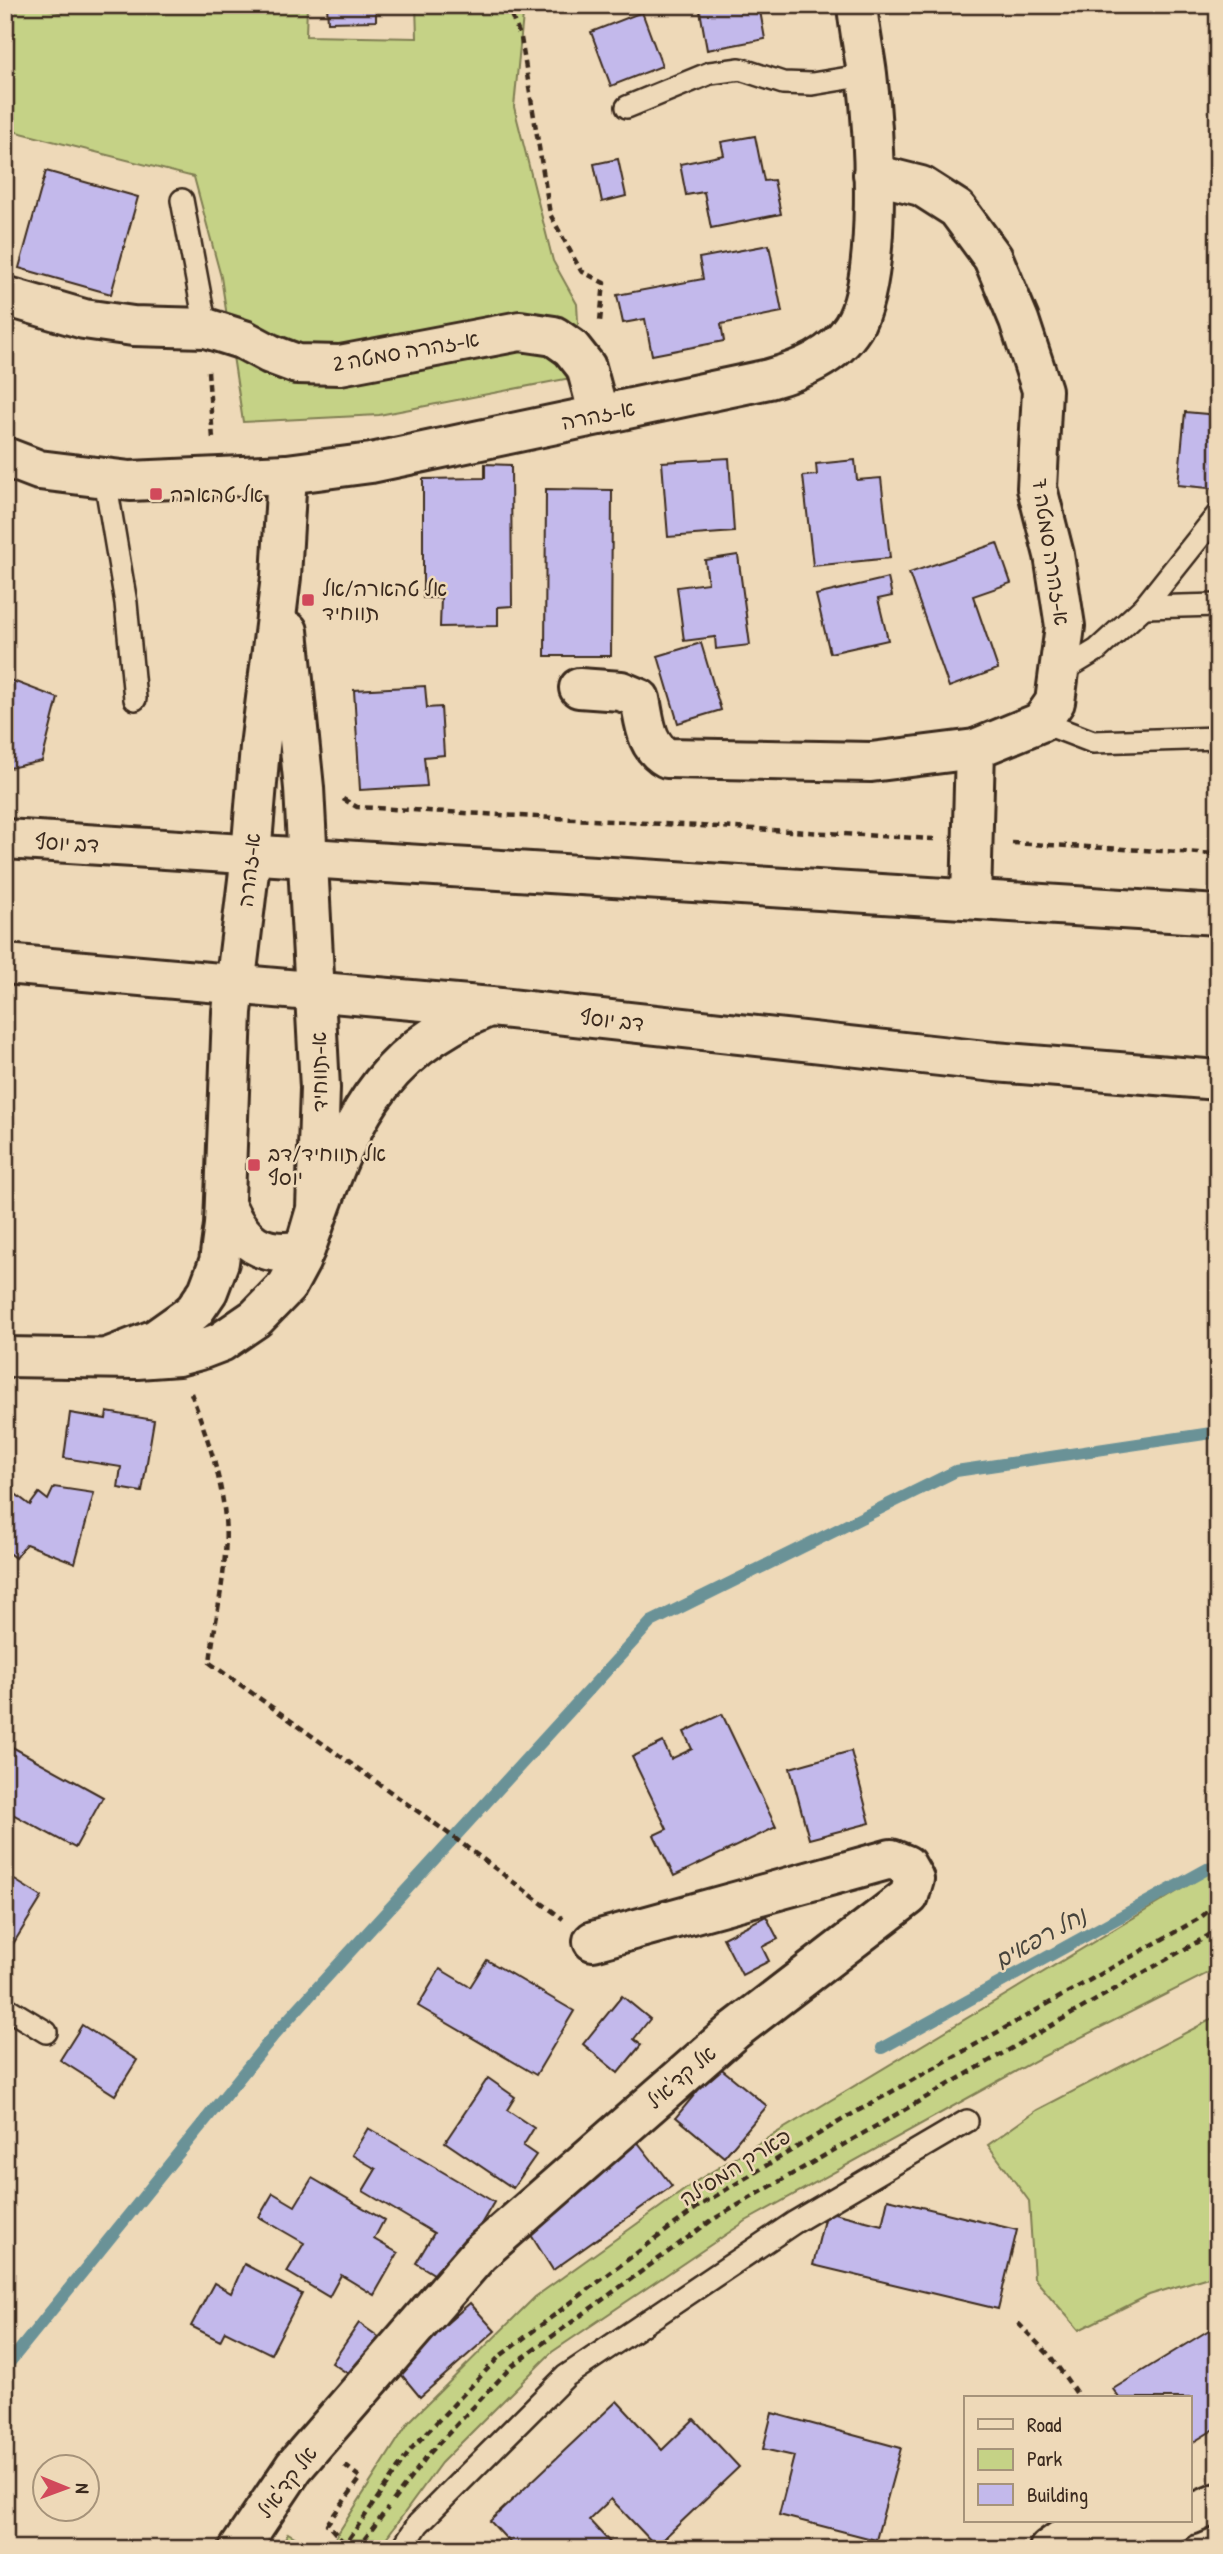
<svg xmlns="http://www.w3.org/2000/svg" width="1223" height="2554" font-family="'Patrick Hand','Playpen Sans Hebrew',sans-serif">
	<rect width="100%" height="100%" fill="#eed9b8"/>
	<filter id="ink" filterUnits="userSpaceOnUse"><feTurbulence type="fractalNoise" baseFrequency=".0143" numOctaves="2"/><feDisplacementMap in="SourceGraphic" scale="14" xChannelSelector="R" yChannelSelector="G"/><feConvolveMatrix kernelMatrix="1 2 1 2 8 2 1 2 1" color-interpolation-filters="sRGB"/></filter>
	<g filter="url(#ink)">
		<g fill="#c5d286" stroke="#807e52" stroke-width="2">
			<polygon points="5,5 33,5 62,13 63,5 307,5 306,36 417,38 416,5 524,5 514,107 553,261 577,304 581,376 379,415 243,422 221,277 194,177 5,129"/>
			<polygon points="1218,1867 1218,1968 1040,2058 746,2221 552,2352 441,2463 378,2549 328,2549 409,2422 535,2297 698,2180"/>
			<polygon points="1218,2016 1218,2274 1149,2295 1079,2330 1034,2278 1029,2201 988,2145 1037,2110"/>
			<polygon points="288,2533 310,2546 309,2549 279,2549"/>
		</g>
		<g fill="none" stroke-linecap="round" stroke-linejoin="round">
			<g stroke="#6a9297" stroke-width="12">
				<polyline points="882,2048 1218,1863"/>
				<polyline points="5,2368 274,2035 651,1622 956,1471 1218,1432"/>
			</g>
		</g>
		<g fill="#c3b9eb" stroke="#3b2a1e" stroke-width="2">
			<polygon points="327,5 376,5 376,21 328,22"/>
			<polygon points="699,5 759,5 765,39 707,50"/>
			<polygon points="642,12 662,66 611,86 591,32"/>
			<polygon points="755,136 764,181 774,180 781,214 711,228 704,192 686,195 680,164 724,155 721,142"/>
			<polygon points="618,159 626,196 602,202 594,164"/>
			<polygon points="46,171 138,197 111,294 19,268"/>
			<polygon points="769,245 782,312 721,324 724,341 652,355 645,319 623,323 617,295 703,279 699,258"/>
			<polygon points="1185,412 1218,415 1218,489 1178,485"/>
			<polygon points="729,458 734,532 668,537 662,462"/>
			<polygon points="855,460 857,480 881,478 890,558 813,566 803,476 817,475 816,464"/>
			<polygon points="485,464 511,465 512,606 498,607 498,626 440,627 441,598 423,598 423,479 485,478"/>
			<polygon points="546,489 612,490 611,656 545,656"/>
			<polygon points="997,543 1011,583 973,596 998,669 949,687 909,573"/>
			<polygon points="738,555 750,645 716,649 715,637 684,641 677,587 708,583 705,560"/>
			<polygon points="888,578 892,596 878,599 888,640 830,653 816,595"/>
			<polygon points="701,643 721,710 678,723 658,656"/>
			<polygon points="5,678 58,698 42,761 5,769"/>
			<polygon points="425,686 427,708 441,707 444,755 424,757 427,786 360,790 354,690"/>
			<polygon points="107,1412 154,1420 142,1492 118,1488 121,1467 64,1458 70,1413 106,1419"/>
			<polygon points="5,1486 30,1505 39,1493 48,1500 54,1487 94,1493 75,1563 26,1544 15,1558 5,1550"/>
			<polygon points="722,1714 776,1827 674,1876 654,1835 667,1829 632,1757 663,1742 671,1759 692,1749 684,1732"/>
			<polygon points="5,1743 103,1797 75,1848 5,1810"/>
			<polygon points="851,1751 870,1823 809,1839 790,1768"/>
			<polygon points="5,1874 42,1897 5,1957"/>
			<polygon points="766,1916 778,1939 762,1947 769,1961 742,1975 723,1938"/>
			<polygon points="487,1960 574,2011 536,2075 418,2006 440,1969 470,1987"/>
			<polygon points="622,1996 650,2019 634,2039 641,2045 618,2073 583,2044"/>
			<polygon points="82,2025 137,2060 115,2095 60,2060"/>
			<polygon points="718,2066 767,2106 724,2157 676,2117"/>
			<polygon points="488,2078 515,2097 507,2110 534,2128 523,2146 536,2155 513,2188 445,2142"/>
			<polygon points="368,2128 494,2202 447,2282 416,2263 434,2233 363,2191 376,2169 352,2155"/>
			<polygon points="636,2140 672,2186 553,2270 531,2235"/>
			<polygon points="312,2178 384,2220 374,2239 398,2253 374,2295 341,2275 329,2297 287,2272 304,2243 259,2217 273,2193 295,2206"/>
			<polygon points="888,2199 1017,2230 998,2309 813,2265 826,2211 882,2225"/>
			<polygon points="244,2264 302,2294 271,2354 225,2331 220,2341 191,2326 214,2283 231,2293"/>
			<polygon points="470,2303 495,2331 420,2397 396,2368"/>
			<polygon points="359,2323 383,2340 356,2379 332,2363"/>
			<polygon points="1214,2327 1218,2333 1218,2427 1190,2444 1190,2398 1119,2398 1113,2389"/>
			<polygon points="617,2401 662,2450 694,2419 739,2467 656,2546 611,2499 589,2520 616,2549 516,2549 490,2521"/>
			<polygon points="772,2413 901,2448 876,2540 779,2515 794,2456 763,2449"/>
		</g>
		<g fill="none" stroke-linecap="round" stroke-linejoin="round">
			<g stroke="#3b2a1e" stroke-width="26">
				<g id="lane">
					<polyline points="627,107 710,73 740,69 783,83 812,84 867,75"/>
					<polyline points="182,200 206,328"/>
					<polyline points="105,479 126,603 135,699"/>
					<polyline points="1144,607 1218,605"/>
					<polyline points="1059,673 1097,650 1144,607 1218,514"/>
					<polyline points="1041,722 1093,742 1218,738"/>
					<polyline points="5,2007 46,2032"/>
					<polyline points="402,2549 418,2524 566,2376 795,2222 967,2121"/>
				</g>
			</g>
			<g stroke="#3b2a1e" stroke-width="44">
				<g id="street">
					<polyline points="5,296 84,319 133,326 206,328 244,340 270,354 297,364 340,365 520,331 554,336 571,348 586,367 599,415"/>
					<path d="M 287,474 L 371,463 L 769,379 C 801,370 834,357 853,327 C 883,279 874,132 867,74 C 864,51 859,28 857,5"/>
					<path d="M 579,688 L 621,691 L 640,699 C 645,722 645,746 667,758 L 871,762 L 975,749 L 1041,722 L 1055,702 L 1065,626 L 1054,555 L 1037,488 L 1042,390 L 1019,320 L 993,258 L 957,209 L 921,186 L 873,174"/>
					<polyline points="971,899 975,749"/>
					<polyline points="1190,2515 1218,2503"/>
					<polyline points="239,2549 294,2467 479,2254 735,2030 909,1896 914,1879 906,1865 891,1859 593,1941"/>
					<polyline points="1049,2549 1071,2533 1118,2523 1165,2526 1177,2521"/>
				</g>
			</g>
			<g stroke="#3b2a1e" stroke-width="44">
				<g id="secondary">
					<polyline points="5,457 39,470 130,481 287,474 281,577 260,747 251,855 232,1012 224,1225 219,1262 208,1291 195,1310 187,1317 156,1339 107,1358"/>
					<polyline points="5,839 1218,915"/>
					<polyline points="5,964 491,1007 995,1062 1218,1080"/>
					<path d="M 225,1204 C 242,1243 261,1258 305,1250 C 346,1136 368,1057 489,1007"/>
					<polyline points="5,1357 137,1359 178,1356 200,1350 221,1342 256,1318 287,1286 301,1260 316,1209 320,1088 304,788 288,631"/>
				</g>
			</g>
			<g stroke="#3b2a1e" stroke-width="4.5" stroke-dasharray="7 5" stroke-linecap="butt">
				<polyline points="507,5 521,38 550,214 581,271 604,283 600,321"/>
				<polyline points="208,371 213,439"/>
				<polyline points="343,799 357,807 934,839"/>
				<polyline points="1012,843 1218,854"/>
				<path d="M 191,1393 C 206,1434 221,1474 225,1518 C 229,1566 215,1616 210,1663 L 441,1828 L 563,1919"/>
				<polyline points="1018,2323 1051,2357 1080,2398"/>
				<polyline points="345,2469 347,2467 361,2478 327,2524 345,2544"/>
				<polyline points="393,2501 428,2455 513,2365 712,2220 1218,1930"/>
				<polyline points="342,2549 412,2448 500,2356 699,2206 847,2117 1200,1918 1218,1903"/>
				<polyline points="357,2549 388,2508"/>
			</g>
			<use href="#lane" stroke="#eed9b8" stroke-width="21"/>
			<use href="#street" stroke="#eed9b8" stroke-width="38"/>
			<use href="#secondary" stroke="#eed9b8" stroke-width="38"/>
		</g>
	</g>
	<g fill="#d1495b" stroke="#eed9b8" stroke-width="2.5">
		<rect x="149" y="487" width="14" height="14" rx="3.5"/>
		<rect x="301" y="593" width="14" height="14" rx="3.5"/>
		<rect x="247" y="1158" width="14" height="14" rx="3.5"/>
	</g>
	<g text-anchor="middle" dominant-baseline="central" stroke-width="5" stroke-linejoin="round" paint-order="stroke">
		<g font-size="21" fill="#3b2a1e" stroke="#eed9b8">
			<text transform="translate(406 351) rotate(-10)">א-זהרה סמטה 2</text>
			<text transform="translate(598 415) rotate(-12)">א-זהרה</text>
			<text transform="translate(1051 552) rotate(81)">א-זהרה סמטה 7</text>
			<text transform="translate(67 843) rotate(3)">דב יוסף</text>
			<text transform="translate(249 870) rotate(-84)">א-זהרה</text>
			<text transform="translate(612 1020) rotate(6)">דב יוסף</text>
			<text transform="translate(319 1072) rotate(-91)">א-תווחיד</text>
			<text transform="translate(681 2077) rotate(-41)">אל קד'איל</text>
			<text transform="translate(735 2167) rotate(-32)">פארק המסילה</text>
			<text transform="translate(287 2482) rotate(-53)">אל קד'איל</text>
		</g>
		<g font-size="21" fill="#3b2a1e" stroke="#eed9b8" text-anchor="start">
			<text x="170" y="494">אל טהארה</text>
			<text x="322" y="588">אל טהארה/אל<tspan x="322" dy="24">תווחיד</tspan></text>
			<text x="268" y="1153">אל תווחיד/דב<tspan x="268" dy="24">יוסף</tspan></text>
		</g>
		<g font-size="23" font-style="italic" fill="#47443c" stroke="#eed9b8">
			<text transform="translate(1040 1937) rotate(-29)">נחל רפאים</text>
		</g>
	</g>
	<rect width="1223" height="2554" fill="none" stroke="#eed9b8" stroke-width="28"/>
	<rect x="14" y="14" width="1195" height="2526" fill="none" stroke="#3b2a1e" stroke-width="2.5" filter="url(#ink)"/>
	<rect x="964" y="2396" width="228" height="126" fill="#eed9b8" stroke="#a6937a" stroke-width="2"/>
	<rect x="978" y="2419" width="35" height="10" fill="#eed9b8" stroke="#a6937a" stroke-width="2"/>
	<text x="1027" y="2432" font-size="21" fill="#3b2a1e">Road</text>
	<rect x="978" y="2449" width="35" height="21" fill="#c5d286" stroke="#a6937a" stroke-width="2"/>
	<text x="1027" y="2466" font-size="21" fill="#3b2a1e">Park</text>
	<rect x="978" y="2484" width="35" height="21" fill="#c3b9eb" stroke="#a6937a" stroke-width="2"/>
	<text x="1027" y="2502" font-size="21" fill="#3b2a1e">Building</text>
	<g transform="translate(66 2488) rotate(91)"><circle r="33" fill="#eed9b8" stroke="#a6937a" stroke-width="2"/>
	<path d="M0-5L12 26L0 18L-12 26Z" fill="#d1495b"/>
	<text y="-10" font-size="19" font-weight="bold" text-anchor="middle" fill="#3b2a1e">N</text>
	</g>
</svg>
